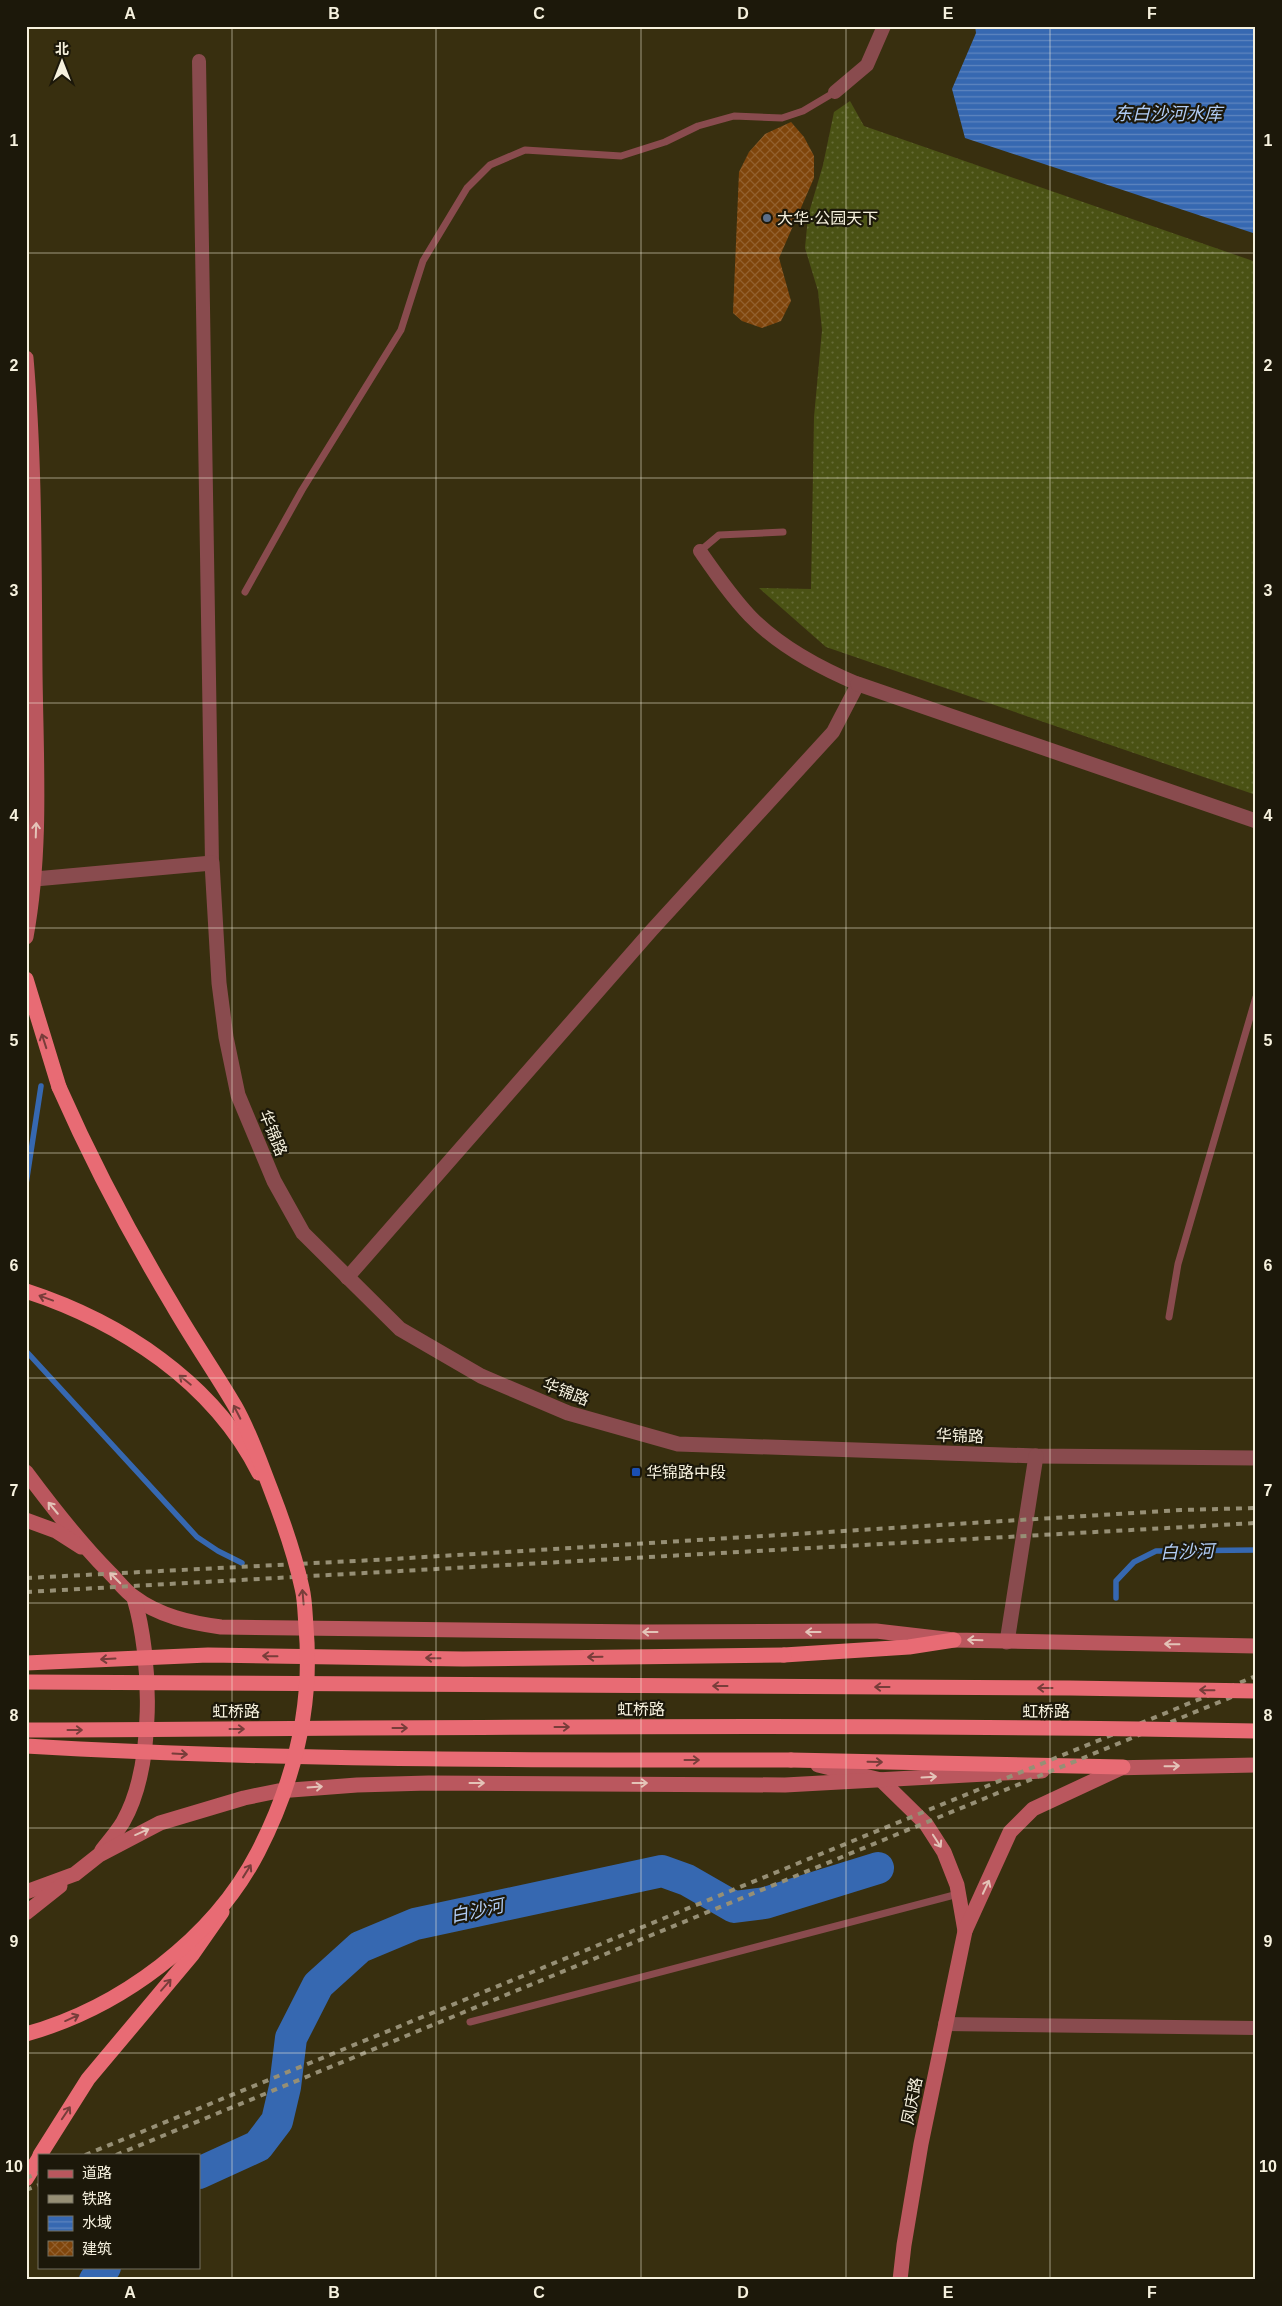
<svg xmlns="http://www.w3.org/2000/svg" width="1282" height="2306" font-family="Arial,'Noto Sans SC',sans-serif">
	<defs>
		<pattern id="grass-dots" width="8" height="8" patternUnits="userSpaceOnUse" patternTransform="scale(1.25)"><rect width="8" height="8" fill="#4a5214"/><path d="M2 2h.1M6 6h.1" fill="none" stroke="#656b36" stroke-width="1.8" stroke-linecap="round"/></pattern>
		<pattern id="water-rules" width="6" height="5" patternUnits="userSpaceOnUse" patternTransform="scale(1.25)"><rect width="6" height="5" fill="#3668b1"/><path d="M0 2.5h6" fill="none" stroke="#5e85bf"/></pattern>
		<pattern id="building-cross-hatch" width="8" height="8" patternUnits="userSpaceOnUse" patternTransform="scale(1.25)"><rect width="8" height="8" fill="#7f450b"/><path d="M0 0l8 8M0 8l8-8" fill="none" stroke="#92602e"/></pattern>
	</defs>
	<rect width="100%" height="100%" fill="#382f0f"/>
	<polygon fill="url(#grass-dots)" points="850,101 864,126 1256,262 1256,795 826,647 759,588 811,589 814,417 822,330 818,291 805,248 808,216 823,165 834,112"/>
	<polygon fill="url(#water-rules)" points="975,26 1256,26 1256,234 965,138 952,89 976,33"/>
	<g fill="none" stroke-linecap="round" stroke-linejoin="round">
		<g stroke="#3668b1" stroke-width="5.5">
			<polyline points="26,1184 41,1086"/>
			<polyline points="26,1351 197,1537 218,1551 242,1563"/>
			<polyline points="1116,1598 1116,1581 1134,1562 1156,1551 1256,1550"/>
		</g>
		<g stroke="#3668b1" stroke-width="32">
			<polyline points="199,2173 258,2146 277,2121 285,2087 291,2038 318,1985 360,1947 415,1924 662,1871 687,1880 734,1907 765,1903 878,1868"/>
			<polyline points="95,2280 105,2267"/>
		</g>
	</g>
	<polygon fill="url(#building-cross-hatch)" points="791,122 804,137 814,156 814,178 779,258 791,301 781,321 762,328 742,321 733,313 739,172 749,152 765,134"/>
	<g fill="none" stroke-linecap="round" stroke-linejoin="round">
		<g stroke="#894b4e" stroke-width="7">
			<polyline points="700,551 719,535 783,532"/>
			<polyline points="245,592 302,490 401,330 423,261 467,188 490,165 525,150 621,156 665,142 698,126 734,116 782,118 803,111 835,92"/>
			<polyline points="1169,1317 1178,1264 1256,997"/>
			<polyline points="470,2022 958,1894"/>
		</g>
		<g stroke="#894b4e" stroke-width="14">
			<polyline points="199,61 212,863"/>
			<polyline points="835,92 867,65 884,26"/>
			<path d="M 347,1278 L 651,931 L 833,732 L 858,684 C 820,668 779,646 750,616 C 731,596 716,574 700,551"/>
			<polyline points="945,2024 1256,2028"/>
		</g>
		<g stroke="#894b4e" stroke-width="15">
			<polyline points="858,684 1256,821"/>
			<polyline points="35,879 212,863 219,983 226,1037 238,1095 274,1181 303,1233 400,1329 481,1376 568,1413 678,1444 1036,1456 1256,1458"/>
			<polyline points="1007,1642 1036,1456"/>
		</g>
		<g stroke="#ba575e" stroke-width="15">
			<path d="M 26,358 C 35,462 34,568 35,672 C 36,760 42,849 26,937"/>
			<path d="M 26,1472 C 52,1507 79,1542 110,1573 C 118,1581 125,1591 134,1597 C 159,1616 191,1623 221,1627 L 645,1632 L 876,1631 L 954,1640 L 1256,1646"/>
			<polyline points="26,1520 56,1531 81,1547"/>
			<polyline points="818,1765 881,1780 926,1824 944,1852 957,1885 965,1931"/>
			<polyline points="1110,1768 1256,1765"/>
			<path d="M 102,1850 C 109,1841 117,1832 123,1822 C 155,1766 152,1658 134,1598"/>
			<polyline points="26,1892 75,1874 99,1855 160,1823 244,1798 278,1791 357,1785 429,1783 785,1785 1042,1771"/>
			<polyline points="26,1913 60,1886"/>
			<polyline points="900,2280 904,2245 921,2144 965,1931 1010,1832 1033,1809 1121,1768"/>
		</g>
		<g stroke="#e86b74" stroke-width="15">
			<polyline points="26,979 59,1087"/>
			<path d="M 26,1291 C 121,1322 213,1382 259,1473"/>
			<polyline points="784,1655 909,1647 954,1640"/>
			<polyline points="791,1760 1123,1767"/>
			<polyline points="40,2155 88,2079 192,1955 222,1912"/>
			<polyline points="26,2179 39,2158"/>
		</g>
		<g stroke="#968f75" stroke-width="4" stroke-dasharray="6 6" stroke-linecap="butt">
			<polyline points="26,1578 393,1559 1181,1510 1256,1508"/>
			<polyline points="26,1592 1256,1523"/>
			<polyline points="85,2155 1256,1676"/>
			<polyline points="116,2155 1256,1687"/>
			<polyline points="26,2178 39,2173"/>
			<polyline points="26,2190 39,2185"/>
		</g>
		<g stroke="#e86b74" stroke-width="15">
			<polyline points="26,1663 208,1655 463,1659 784,1655"/>
			<polyline points="26,1682 1070,1688 1256,1691"/>
			<path d="M 26,1730 C 436,1728 846,1723 1256,1731"/>
			<path d="M 26,1746 C 281,1761 536,1760 791,1760"/>
			<path d="M 26,2034 C 120,2008 213,1939 258,1852 C 294,1782 313,1707 306,1627 C 305,1614 305,1600 302,1588 C 295,1555 283,1521 271,1490 C 260,1462 250,1432 235,1406 C 215,1372 192,1339 172,1304 C 130,1234 92,1162 59,1087"/>
		</g>
	</g>
	<defs><path id="oneway-shaft" d="M-6 0H5M1.5-3L5.5 0L1.5 3" fill="none" stroke-width="1.6" stroke-linecap="round" stroke-linejoin="round" transform="scale(1.25)"/></defs>
	<g stroke="#e4c3b8">
		<use href="#oneway-shaft" transform="translate(36 830) rotate(-88)"/>
		<use href="#oneway-shaft" transform="translate(53 1508) rotate(-130)"/>
		<use href="#oneway-shaft" transform="translate(115 1578) rotate(-135)"/>
		<use href="#oneway-shaft" transform="translate(650 1632) rotate(180)"/>
		<use href="#oneway-shaft" transform="translate(813 1632) rotate(180)"/>
		<use href="#oneway-shaft" transform="translate(975 1640) rotate(-178)"/>
		<use href="#oneway-shaft" transform="translate(1172 1644) rotate(-179)"/>
		<use href="#oneway-shaft" transform="translate(1172 1766) rotate(-1)"/>
		<use href="#oneway-shaft" transform="translate(929 1777) rotate(-3)"/>
		<use href="#oneway-shaft" transform="translate(477 1783)"/>
		<use href="#oneway-shaft" transform="translate(640 1783)"/>
		<use href="#oneway-shaft" transform="translate(315 1787) rotate(-4)"/>
		<use href="#oneway-shaft" transform="translate(142 1832) rotate(-24)"/>
		<use href="#oneway-shaft" transform="translate(937 1841) rotate(57)"/>
		<use href="#oneway-shaft" transform="translate(986 1887) rotate(-65)"/>
	</g>
	<g stroke="#783d3a">
		<use href="#oneway-shaft" transform="translate(44 1041) rotate(-108)"/>
		<use href="#oneway-shaft" transform="translate(46 1298) rotate(-160)"/>
		<use href="#oneway-shaft" transform="translate(185 1380) rotate(-141)"/>
		<use href="#oneway-shaft" transform="translate(237 1412) rotate(-117)"/>
		<use href="#oneway-shaft" transform="translate(303 1597) rotate(-95)"/>
		<use href="#oneway-shaft" transform="translate(270 1656) rotate(-179)"/>
		<use href="#oneway-shaft" transform="translate(595 1657) rotate(179)"/>
		<use href="#oneway-shaft" transform="translate(433 1658) rotate(-179)"/>
		<use href="#oneway-shaft" transform="translate(108 1659) rotate(177)"/>
		<use href="#oneway-shaft" transform="translate(720 1686) rotate(-180)"/>
		<use href="#oneway-shaft" transform="translate(882 1687) rotate(-180)"/>
		<use href="#oneway-shaft" transform="translate(1045 1688) rotate(-180)"/>
		<use href="#oneway-shaft" transform="translate(1207 1690) rotate(-179)"/>
		<use href="#oneway-shaft" transform="translate(562 1727)"/>
		<use href="#oneway-shaft" transform="translate(400 1728)"/>
		<use href="#oneway-shaft" transform="translate(237 1729)"/>
		<use href="#oneway-shaft" transform="translate(75 1730)"/>
		<use href="#oneway-shaft" transform="translate(180 1754) rotate(3)"/>
		<use href="#oneway-shaft" transform="translate(692 1760)"/>
		<use href="#oneway-shaft" transform="translate(875 1762) rotate(1)"/>
		<use href="#oneway-shaft" transform="translate(247 1871) rotate(-58)"/>
		<use href="#oneway-shaft" transform="translate(166 1985) rotate(-49)"/>
		<use href="#oneway-shaft" transform="translate(72 2018) rotate(-24)"/>
		<use href="#oneway-shaft" transform="translate(66 2113) rotate(-56)"/>
	</g>
	<path fill="none" stroke="#f6f1de" stroke-width="1" stroke-opacity="0.55" d="M 232,26 L 232,2280M 436,26 L 436,2280M 641,26 L 641,2280M 846,26 L 846,2280M 1050,26 L 1050,2280M 26,253 L 1256,253M 26,478 L 1256,478M 26,703 L 1256,703M 26,928 L 1256,928M 26,1153 L 1256,1153M 26,1378 L 1256,1378M 26,1603 L 1256,1603M 26,1828 L 1256,1828M 26,2053 L 1256,2053"/>
	<circle fill="#5c6f8a" stroke="#1c180a" stroke-width="2" cx="767" cy="218" r="5"/>
	<rect fill="#1a4fb4" stroke="#1c180a" stroke-width="2" x="631" y="1467" width="10" height="10" rx="2.5"/>
	<g text-anchor="middle" dominant-baseline="central" stroke-width="4.5" stroke-linejoin="round" paint-order="stroke">
		<g font-size="16" fill="#f6f1de" stroke="#1c180a" text-anchor="start">
			<text x="777" y="218">大华·公园天下</text>
			<text x="646" y="1472">华锦路中段</text>
		</g>
		<g font-size="16" fill="#f6f1de" stroke="#1c180a">
			<text transform="translate(273 1133) rotate(68)">华锦路</text>
			<text transform="translate(566 1392) rotate(21)">华锦路</text>
			<text transform="translate(960 1436) rotate(2)">华锦路</text>
			<text x="641" y="1709">虹桥路</text>
			<text x="236" y="1711">虹桥路</text>
			<text x="1046" y="1711">虹桥路</text>
			<text transform="translate(912 2101) rotate(-79)">凤庆路</text>
		</g>
		<g font-size="18" font-style="italic" fill="#b1ccf4" stroke="#1c180a">
			<text x="1168" y="114">东白沙河水库</text>
			<text transform="translate(1187 1552) rotate(-2)">白沙河</text>
			<text transform="translate(477 1911) rotate(-12)">白沙河</text>
		</g>
	</g>
	<rect width="1282" height="2306" fill="none" stroke="#1c180a" stroke-width="55"/>
	<rect x="38" y="2154" width="162" height="115" fill="#1c180a" stroke="#736f5f"/>
	<rect x="48" y="2170" width="25" height="8" fill="#ba575e" stroke="#736f5f"/>
	<text x="82" y="2178" font-size="15" fill="#f6f1de">道路</text>
	<rect x="48" y="2195" width="25" height="8" fill="#968f75" stroke="#736f5f"/>
	<text x="82" y="2204" font-size="15" fill="#f6f1de">铁路</text>
	<rect x="48" y="2216" width="25" height="15" fill="url(#water-rules)" stroke="#736f5f"/>
	<text x="82" y="2228" font-size="15" fill="#f6f1de">水域</text>
	<rect x="48" y="2241" width="25" height="15" fill="url(#building-cross-hatch)" stroke="#736f5f"/>
	<text x="82" y="2254" font-size="15" fill="#f6f1de">建筑</text>
	<g transform="translate(62 62)" stroke="#1c180a" stroke-width="4" paint-order="stroke">
	<path d="M0-4L9 19L0 12L-9 19Z" fill="#f6f1de"/>
	<text y="-8" font-size="14" font-weight="bold" text-anchor="middle" fill="#f6f1de">北</text>
	</g>
	<rect x="28" y="28" width="1226" height="2250" fill="none" stroke="#f6f1de" stroke-width="2"/>
	<g font-size="16" text-anchor="middle" font-weight="bold" fill="#f6f1de">
		<text x="130" y="19">A</text>
		<text x="334" y="19">B</text>
		<text x="539" y="19">C</text>
		<text x="743" y="19">D</text>
		<text x="948" y="19">E</text>
		<text x="1152" y="19">F</text>
		<text x="14" y="146">1</text>
		<text x="1268" y="146">1</text>
		<text x="14" y="371">2</text>
		<text x="1268" y="371">2</text>
		<text x="14" y="596">3</text>
		<text x="1268" y="596">3</text>
		<text x="14" y="821">4</text>
		<text x="1268" y="821">4</text>
		<text x="14" y="1046">5</text>
		<text x="1268" y="1046">5</text>
		<text x="14" y="1271">6</text>
		<text x="1268" y="1271">6</text>
		<text x="14" y="1496">7</text>
		<text x="1268" y="1496">7</text>
		<text x="14" y="1721">8</text>
		<text x="1268" y="1721">8</text>
		<text x="14" y="1947">9</text>
		<text x="1268" y="1947">9</text>
		<text x="14" y="2172">10</text>
		<text x="1268" y="2172">10</text>
		<text x="130" y="2298">A</text>
		<text x="334" y="2298">B</text>
		<text x="539" y="2298">C</text>
		<text x="743" y="2298">D</text>
		<text x="948" y="2298">E</text>
		<text x="1152" y="2298">F</text>
	</g>
</svg>
